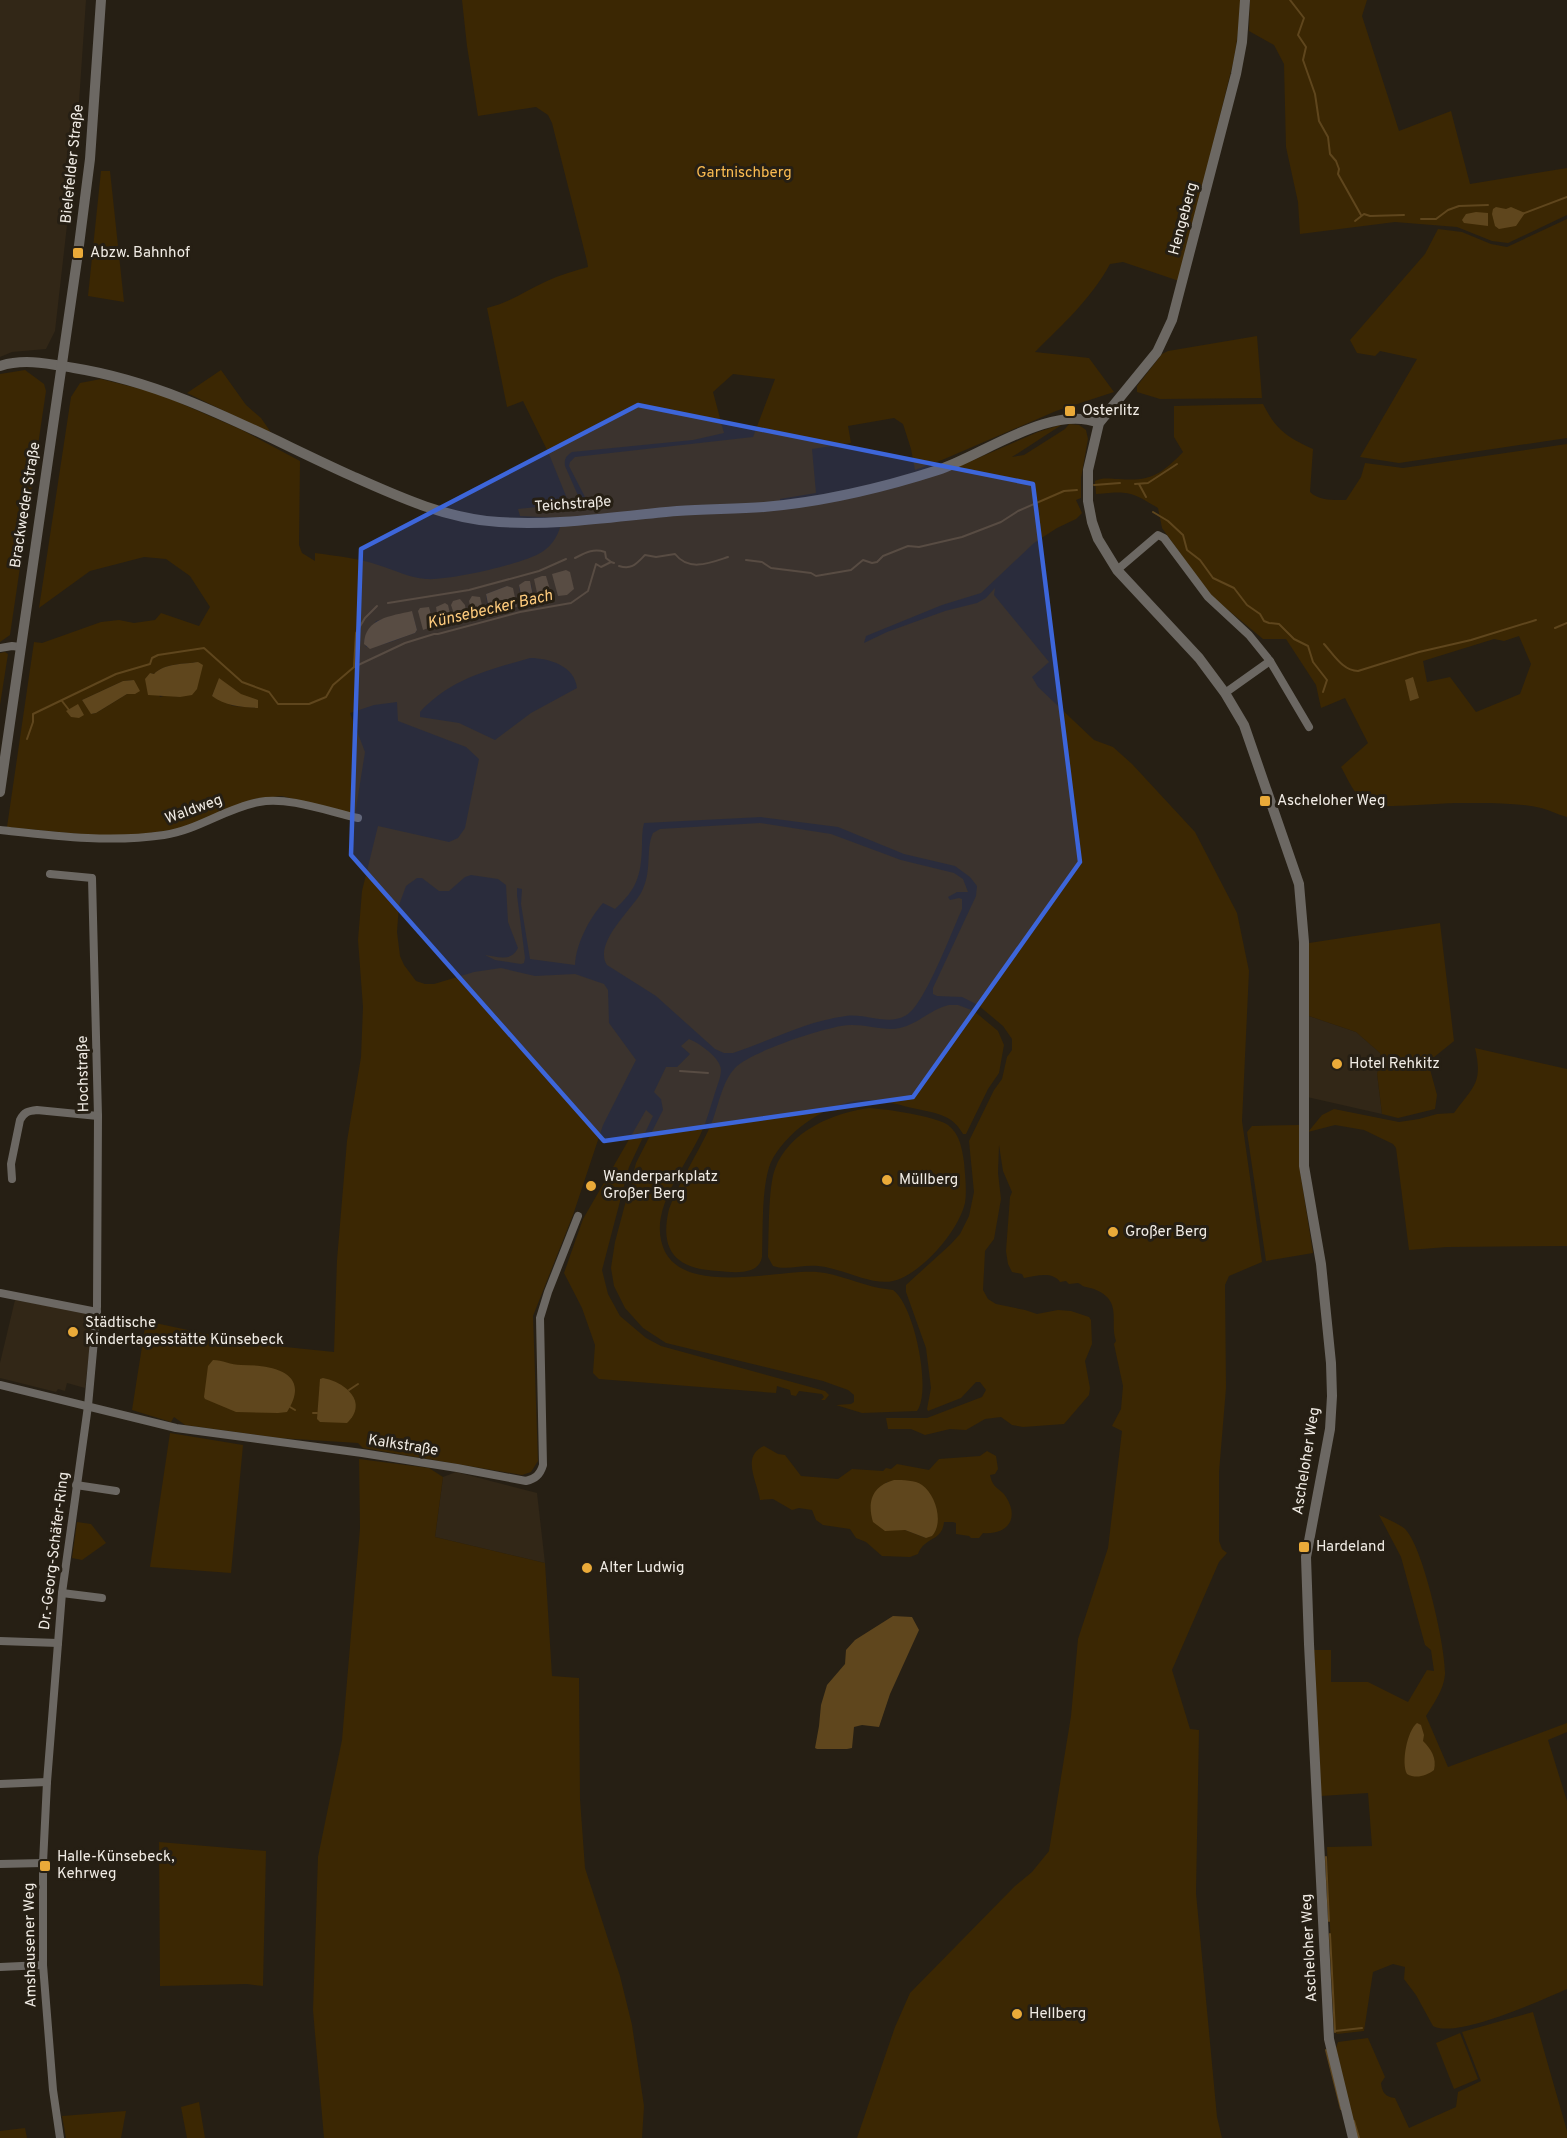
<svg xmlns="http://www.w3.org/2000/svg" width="1567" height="2138" font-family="Overpass,sans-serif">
	<rect width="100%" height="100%" fill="#261f14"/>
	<g fill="#322717">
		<polygon points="0,0 86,0 76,146 55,331 46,349 12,352 0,357"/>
		<polygon points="1309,1016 1356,1032 1380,1053 1382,1063 1377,1073 1382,1114 1307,1097"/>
		<polygon points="15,1300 94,1314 85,1388 67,1383 65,1391 58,1389 56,1392 0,1378 0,1363"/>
		<polygon points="456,1472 537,1493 545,1563 435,1537 443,1477"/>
	</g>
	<g fill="#3b2703" fill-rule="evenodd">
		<path d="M 462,0 L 1240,0 L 1240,20 L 1234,59 L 1179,281 L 1123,262 L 1110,264 C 1091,299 1063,324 1035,352 L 1089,358 L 1114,392 L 1056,411 L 942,460 L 915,470 L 911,449 L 903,424 L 894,418 L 848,426 L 851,443 L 812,449 L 816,493 L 780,499 L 781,508 L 969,462 L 1038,432 L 1063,424 L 1012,457 L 1024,455 L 1065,429 L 1069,424 L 1079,425 L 1086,430 L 1088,439 L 1081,478 L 1081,498 L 1076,500 L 1082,513 L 1076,519 L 1057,528 L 1034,543 L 981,593 L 942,605 L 866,636 L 864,643 L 887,632 L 945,611 L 977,603 L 986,598 L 995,588 L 994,595 L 1049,662 L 1032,677 L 1038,687 L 1094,740 L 1113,747 L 1132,764 L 1195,832 L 1237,913 L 1249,971 L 1242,1121 L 1262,1262 L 1229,1276 L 1225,1285 L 1226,1388 L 1219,1472 L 1219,1541 L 1222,1549 L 1227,1553 L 1219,1562 L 1172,1670 L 1190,1729 L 1199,1730 L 1196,1893 L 1217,2117 L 1222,2138 L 857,2138 L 895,2027 L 910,1993 L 1015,1886 L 1032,1872 L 1049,1851 L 1071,1716 L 1078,1639 L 1108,1548 L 1122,1431 L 1112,1426 L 1121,1409 L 1123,1386 L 1114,1344 L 1116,1341 C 1112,1330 1115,1319 1113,1309 C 1111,1295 1097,1289 1086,1287 C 1083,1287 1081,1284 1078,1283 C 1075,1283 1072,1284 1069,1284 L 1066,1281 L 1060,1282 C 1052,1271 1037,1276 1024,1278 L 1022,1274 L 1012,1272 L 1008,1264 L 1006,1251 L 1010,1197 L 1012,1192 L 1003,1171 L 999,1145 L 998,1173 L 1001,1199 L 994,1239 L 985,1251 L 983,1290 L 988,1299 L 996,1304 L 1025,1310 L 1037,1314 L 1058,1310 L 1071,1311 L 1089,1317 L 1091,1320 L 1092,1344 L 1085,1361 L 1090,1388 L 1089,1395 L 1064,1424 L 1023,1427 L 1012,1425 L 1001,1417 L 985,1419 L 966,1430 L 950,1429 L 925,1435 L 911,1429 L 888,1429 L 886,1418 L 927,1418 L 982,1397 L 986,1390 L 980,1382 L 976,1382 L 961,1398 L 928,1411 L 927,1409 L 931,1388 L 926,1348 L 906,1292 L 906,1285 L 951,1244 L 960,1234 L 969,1216 L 974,1192 L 969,1141 L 994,1090 L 1002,1079 L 1007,1057 L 1012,1050 L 1012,1039 L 1003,1026 L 978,1005 L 962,997 L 937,996 L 933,994 L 933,988 L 976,896 L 977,886 L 970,877 L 955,866 L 904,854 L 838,827 L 761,817 L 644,823 C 642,830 642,839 642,846 C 641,876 637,889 615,909 L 603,903 C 589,919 576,944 575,965 L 530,959 L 521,904 L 522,889 L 517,888 L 517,895 L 525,958 L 524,963 L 521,964 L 495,960 L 485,955 C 498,957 511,962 518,948 L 508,922 L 506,885 L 498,879 L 471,875 L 465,877 L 449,891 L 439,891 L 422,878 L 417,878 L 406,886 L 399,905 L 397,932 L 400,956 L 404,965 L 416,981 L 425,984 L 434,984 L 474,972 L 501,968 L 535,976 L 575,974 L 604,984 L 608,990 L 609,1023 L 636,1060 L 603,1125 L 573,1215 L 533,1316 L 538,1461 L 531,1472 L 522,1475 L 363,1448 L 358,1443 L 279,1438 L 185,1425 L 174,1417 L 171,1422 L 132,1410 L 146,1321 L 248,1343 L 334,1352 L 337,1260 L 347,1141 L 361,1057 L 363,1007 L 358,940 L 362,891 L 378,826 L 449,842 L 458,838 L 465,828 L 479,759 L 466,747 L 398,721 L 397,702 L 374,705 L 350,713 L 365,752 L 355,815 L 282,796 L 254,799 L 184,828 L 144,834 L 100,836 L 7,827 L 34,642 L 42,643 L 101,622 L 119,620 L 134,623 L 155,620 L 161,613 L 199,626 L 210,607 L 190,576 L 166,559 L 144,557 L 90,571 L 39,608 L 71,397 L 80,383 L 101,379 L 157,393 L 242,430 L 300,461 L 299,545 L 302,553 L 315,561 L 315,553 C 336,556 358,558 378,565 C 395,570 409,578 426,579 C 449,581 523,564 542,552 C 553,546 562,530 561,518 L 520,516 L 518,509 L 556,505 L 568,501 L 549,454 L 523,401 L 507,407 L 487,308 C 509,303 527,290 547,281 C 560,275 574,271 588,267 L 587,261 L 552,123 L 548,115 L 536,107 L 478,116 L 467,46 ZM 733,374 L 775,379 L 753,437 L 575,457 L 570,462 L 569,466 L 586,499 L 580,500 L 565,466 C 564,459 566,456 572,452 L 693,440 L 724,433 L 713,392 ZM 531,584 L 534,601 L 521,601 L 519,585 ZM 507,586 L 488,612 L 486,594 ZM 412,612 L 417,630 L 415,633 C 400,638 381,647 366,647 L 364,640 L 376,621 ZM 530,658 C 549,658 575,666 577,688 L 531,713 L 495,740 L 459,723 L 420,717 L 420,712 C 450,679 488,670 530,658 ZM 198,662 L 180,697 L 167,695 L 160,697 L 150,673 L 154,674 C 164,663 185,664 198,662 ZM 219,679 C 224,681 225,684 230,688 C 238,695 249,701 258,708 L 233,706 L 212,696 ZM 134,680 L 135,694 L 127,694 L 96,713 L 92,714 L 82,700 L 123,681 Z"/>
		<polygon points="1250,0 1367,0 1362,16 1399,131 1451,111 1470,184 1567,168 1567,215 1508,243 1492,241 1457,227 1395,222 1300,234 1298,202 1286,147 1284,64 1274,45 1249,31"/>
		<polygon points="101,171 110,171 124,302 88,296"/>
		<polygon points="1567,219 1567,438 1399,463 1360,457 1417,359 1380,351 1375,356 1357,353 1350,340 1425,254 1438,229 1462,232 1491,244 1507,247"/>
		<polygon points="1257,336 1262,398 1160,399 1137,392 1137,386 1162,354 1168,351"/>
		<polygon points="25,370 44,384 46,391 10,635 0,642 0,374"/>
		<polygon points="221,370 246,405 261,418 272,434 187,393"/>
		<path d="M 1263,404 C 1276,430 1287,437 1313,449 L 1310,492 C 1319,501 1334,500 1346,500 L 1361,477 L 1365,463 L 1403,468 L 1567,444 L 1567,817 C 1558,815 1550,810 1541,808 C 1514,802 1484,803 1457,803 C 1438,803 1382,809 1369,804 C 1355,798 1348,779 1341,767 L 1368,743 L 1345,698 L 1321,708 L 1316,685 L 1286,639 L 1263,639 L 1210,595 L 1162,528 L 1158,508 C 1130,491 1129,491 1096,494 L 1095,481 C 1103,477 1110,479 1119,479 C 1150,482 1162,474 1183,452 L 1174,437 L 1174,406 ZM 1519,636 L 1531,664 L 1520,694 L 1476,712 L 1450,677 L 1427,682 L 1423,661 L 1494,639 L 1504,641 Z"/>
		<polygon points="5,652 8,654 0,705 0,653"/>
		<path d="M 760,823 L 831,834 L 901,860 L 954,873 L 963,879 L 968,892 L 957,892 L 948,897 L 950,900 L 959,898 L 962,899 L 962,909 C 952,931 926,1001 908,1014 C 890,1027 866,1013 846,1016 C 806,1021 770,1041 733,1053 L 724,1053 L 715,1049 L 656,996 L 607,965 C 593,944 631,910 641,893 C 653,871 645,850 653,833 L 660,829 Z"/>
		<polygon points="1440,923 1454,1041 1428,1062 1437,1095 1435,1109 1398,1118 1382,1114 1377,1073 1382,1063 1380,1053 1356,1032 1309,1016 1309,943"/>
		<path d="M 949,1005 L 958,1005 L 974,1011 L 998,1031 L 1004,1045 L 999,1073 L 988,1089 L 966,1134 L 963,1134 C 953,1115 936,1113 917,1109 C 900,1105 881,1099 863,1100 C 828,1103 791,1128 773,1158 C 761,1178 763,1232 762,1257 C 761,1262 759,1265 755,1268 C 745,1274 729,1272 718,1271 C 676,1269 659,1251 669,1209 C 680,1180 697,1155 710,1127 C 718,1109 721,1083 735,1068 C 750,1052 818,1030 841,1026 C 862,1022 883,1032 900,1028 C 918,1024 931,1009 949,1005 Z"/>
		<path d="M 689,1039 C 699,1043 721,1058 721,1070 C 721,1078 716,1088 714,1096 C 710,1108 707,1120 702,1131 C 688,1163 653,1204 661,1240 C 673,1300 776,1269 817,1272 C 839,1274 859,1284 879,1288 C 884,1289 888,1289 893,1290 C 914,1304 932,1391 917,1411 L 862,1413 L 836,1405 L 851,1404 L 854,1402 L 854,1395 L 848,1390 L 823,1381 L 666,1343 L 643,1328 L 625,1308 L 614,1286 L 611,1268 L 615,1242 L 636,1163 L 663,1110 L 661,1099 L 654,1092 L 666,1067 L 677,1067 L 690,1054 L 681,1046 Z"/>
		<path d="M 1475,1048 L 1567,1069 L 1567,1246 L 1447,1247 L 1409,1250 L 1396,1148 L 1393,1144 L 1364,1130 L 1335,1125 L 1308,1132 L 1322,1115 L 1334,1109 L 1399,1122 L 1419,1119 L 1437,1114 L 1454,1113 C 1474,1086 1483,1083 1475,1048 Z"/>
		<path d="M 869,1108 C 886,1109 935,1116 948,1125 C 960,1134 962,1149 964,1162 C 965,1175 967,1190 965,1203 C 959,1230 921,1275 893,1281 C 871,1286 842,1268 818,1266 C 803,1264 787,1271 773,1266 L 768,1257 C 769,1234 768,1188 775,1169 C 789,1131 833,1113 869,1108 Z"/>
		<polygon points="646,1110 653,1116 629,1167 602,1270 608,1294 620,1316 646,1338 661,1346 825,1391 829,1395 825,1400 821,1400 824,1397 822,1394 799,1391 796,1396 791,1395 790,1390 777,1386 776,1393 599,1379 593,1373 595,1345 582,1308 564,1273 583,1219"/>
		<polygon points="1299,1125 1300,1171 1313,1253 1266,1261 1247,1132 1252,1126"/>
		<polygon points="170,1433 243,1445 231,1573 150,1567"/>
		<path d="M 764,1446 L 778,1454 L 785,1455 L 801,1476 L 838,1479 L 852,1469 L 883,1471 L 886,1468 L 891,1469 L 897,1464 L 929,1470 L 939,1459 L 980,1456 L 987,1451 L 996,1456 L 998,1469 L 995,1474 L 990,1475 C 993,1490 1001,1488 1006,1497 C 1020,1519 1007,1535 983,1533 L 979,1538 L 971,1538 L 969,1536 L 956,1534 L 956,1523 L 953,1522 L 944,1522 C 942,1542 925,1536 918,1554 L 910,1557 L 882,1556 L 866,1542 L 856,1538 L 850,1529 L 823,1525 L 816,1520 L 812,1510 L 799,1508 L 792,1510 L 773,1499 L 760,1500 C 757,1481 741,1456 764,1446 ZM 887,1482 L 926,1538 L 905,1530 L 876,1491 Z"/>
		<polygon points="359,1459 429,1468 443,1477 435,1537 545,1563 552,1676 579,1678 580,1799 585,1868 620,1976 632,2025 644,2106 642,2138 324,2138 313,2010 318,1857 342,1740 360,1528"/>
		<path d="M 1379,1515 C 1387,1519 1397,1523 1404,1528 C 1423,1544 1446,1649 1445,1674 C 1444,1690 1433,1704 1426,1716 L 1448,1767 L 1567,1723 L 1567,1732 L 1548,1740 L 1567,1801 L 1567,1989 C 1542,2000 1456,2039 1433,2026 L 1416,1995 L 1404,1979 L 1405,1967 L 1393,1964 L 1373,1972 L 1364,2031 L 1337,2034 L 1334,2031 L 1327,1847 L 1372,1846 L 1368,1793 L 1321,1796 L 1314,1650 L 1331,1650 L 1331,1682 L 1368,1682 L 1408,1702 L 1427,1670 L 1434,1671 L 1431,1650 L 1425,1645 L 1401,1557 Z"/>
		<polygon points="77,1522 91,1524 106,1543 82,1560 72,1558"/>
		<polygon points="159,1842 266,1851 263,1986 247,1984 160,1986"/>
		<path d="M 1533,2012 L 1567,2131 L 1567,2138 L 1357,2138 L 1336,2048 L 1338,2042 L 1368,2038 L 1385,2077 L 1381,2083 C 1382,2092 1385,2097 1395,2098 L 1409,2128 L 1456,2107 L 1458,2092 L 1481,2081 L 1462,2032 Z"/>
		<polygon points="1460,2033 1478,2079 1454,2089 1436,2043"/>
		<polygon points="199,2102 205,2138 187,2138 181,2107"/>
		<polygon points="126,2111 121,2138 66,2138 62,2116"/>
		<polygon points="25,2128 27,2138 0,2138 0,2131"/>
	</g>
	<g fill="#5f461d">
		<polygon points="1496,207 1506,209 1511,207 1525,213 1516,226 1499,229 1495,226 1492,214 1493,209"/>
		<polygon points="1476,212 1488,213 1488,226 1464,223 1462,220 1466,214"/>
		<polygon points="566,570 570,572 574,589 567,595 558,596 552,574"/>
		<polygon points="542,576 546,576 551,593 547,600 539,602 534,579"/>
		<polygon points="525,581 530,581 534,601 531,605 523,605 519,585"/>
		<polygon points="507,586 513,588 517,607 490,614 486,594"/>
		<polygon points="472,596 480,597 484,614 473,619 469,601"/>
		<polygon points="460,599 465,605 467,618 464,621 457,623 451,605 453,601"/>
		<polygon points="445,603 448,605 452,622 448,626 439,627 436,607"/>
		<polygon points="429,607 434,626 423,630 418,611 420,608"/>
		<path d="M 412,611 L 417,630 L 415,633 L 370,649 L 364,644 C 365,618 391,616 412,611 Z"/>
		<path d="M 198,662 L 203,665 L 197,689 L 192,695 L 180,697 L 148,695 L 145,679 L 150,673 L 154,674 C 164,663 185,664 198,662 Z"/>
		<polygon points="1413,677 1419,698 1410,701 1405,680"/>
		<path d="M 219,678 L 241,694 L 258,700 L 258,708 C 242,707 225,706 212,696 Z"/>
		<polygon points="134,680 140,691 135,694 127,694 96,713 91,714 82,700 123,681"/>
		<polygon points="78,704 84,715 79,718 71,717 66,711"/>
		<path d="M 213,1360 C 222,1360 231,1365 241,1365 C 270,1365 313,1371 287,1412 L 278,1413 L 236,1412 L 205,1399 L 204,1397 L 208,1366 Z"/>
		<path d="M 323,1378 C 345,1382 369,1402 347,1423 L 320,1422 L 317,1419 L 320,1379 Z"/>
		<path d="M 894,1480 C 903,1480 915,1480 922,1485 C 936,1495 944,1523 932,1536 L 926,1538 L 905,1530 L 885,1531 L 873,1522 C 867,1502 872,1486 894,1480 Z"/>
		<polygon points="893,1616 912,1617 919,1630 890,1694 879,1727 862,1725 854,1727 852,1748 847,1749 817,1749 815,1748 819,1726 821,1705 827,1685 845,1664 846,1650 855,1640"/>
		<path d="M 1417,1723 L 1421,1725 L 1424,1735 L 1423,1741 C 1431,1749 1437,1758 1434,1770 C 1426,1776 1416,1779 1407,1774 C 1401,1763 1407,1731 1417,1723 Z"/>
	</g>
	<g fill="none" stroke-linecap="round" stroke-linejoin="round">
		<g stroke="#5f461d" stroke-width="2">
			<polyline points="1290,0 1304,18 1298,35 1306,47 1303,60 1315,94 1319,121 1328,137 1330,154 1336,161 1339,169 1338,174 1361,215"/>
			<polyline points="1522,214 1567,197"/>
			<polyline points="1421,219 1436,219 1448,210 1459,206 1488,205"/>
			<polyline points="1355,221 1364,214 1370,216 1404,215"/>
			<polyline points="1135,484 1148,483 1177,464"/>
			<polyline points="1139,484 1146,497"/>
			<polyline points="1094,485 1120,483"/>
			<polyline points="1153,512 1168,521 1183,535 1187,550 1200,560 1213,578 1234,588 1247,605 1260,614 1264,621 1269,623 1279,624 1294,639 1308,646 1313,662 1327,680 1323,692"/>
			<path d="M 575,558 C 585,553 593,548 605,552 L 606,558 L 611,562"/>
			<polyline points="746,560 762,562 771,568 811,573 816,576 851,570 863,560 872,563 877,562 883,556 908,546 919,547 962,537 1001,522 1018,511 1064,491 1077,490"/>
			<path d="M 619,566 C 632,570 636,564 645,555 L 656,557 L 675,554 C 689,572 710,563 728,557"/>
			<polyline points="388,603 469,590 539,571 566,559"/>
			<polyline points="1555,628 1567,623"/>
			<path d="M 1324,644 C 1334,655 1343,671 1358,671 L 1419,652 L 1471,640 L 1536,620"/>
			<polyline points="354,667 356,633 365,618 377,606"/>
			<polyline points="62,701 69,710"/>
			<polyline points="27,739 33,722 33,714 116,674 150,664 152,658 158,655 204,648 242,682 269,692 278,704 309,704 326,697 333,685 354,667 405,643 434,634 438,634 520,612 571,603 588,591 596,564 601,567 611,562 614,563"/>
			<polyline points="680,1071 708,1073"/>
			<polyline points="349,1390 358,1384"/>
			<polyline points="290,1407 295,1410"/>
			<polyline points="313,1413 317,1413"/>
			<polyline points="1326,1857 1329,1921"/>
			<polyline points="1330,1934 1335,2032"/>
			<polyline points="1335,2031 1362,2028"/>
			<polyline points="1326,2050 1341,2109"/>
			<polyline points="1354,2121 1359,2138"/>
		</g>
		<g stroke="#6c6863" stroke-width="8">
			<polyline points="1117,570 1158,535 1164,538 1208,597 1249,635 1270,661 1309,727"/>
			<polyline points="0,648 12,646 20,647"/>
			<polyline points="1225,693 1270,661"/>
			<path d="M 0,830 C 55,836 109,843 164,835 C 198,830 226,808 259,802 C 288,796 330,812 358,818"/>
			<polyline points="50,874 92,878 98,1116 97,1307 88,1406 62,1593 47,1782 43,1863 43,1965 53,2090 60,2138"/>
			<path d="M 12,1179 L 11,1164 L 20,1120 C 24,1112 28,1111 37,1110 L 98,1116"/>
			<polyline points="0,1293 97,1312"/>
			<path d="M 0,1385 L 176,1428 L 362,1453 L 457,1468 L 526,1481 C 535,1479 540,1475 543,1465 L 540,1318 L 548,1292 L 578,1216"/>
			<polyline points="76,1485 116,1491"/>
			<polyline points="62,1593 102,1598"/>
			<polyline points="0,1641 58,1643"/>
			<polyline points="0,1784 47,1782"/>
			<polyline points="0,1864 43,1863"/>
			<polyline points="0,1967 43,1965"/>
		</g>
		<g stroke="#6c6863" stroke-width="10">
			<polyline points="1245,0 1242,42 1236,74 1172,320 1157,352 1099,423 1088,470 1088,501 1092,522 1098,539 1117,570 1199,658 1225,693 1244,725 1299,884 1304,942 1304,1166 1321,1264 1331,1363 1332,1396 1330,1429 1306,1557 1309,1644 1329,2039 1353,2138"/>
			<path d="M 0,366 C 24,358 50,364 74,368 C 174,384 261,435 352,476 C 399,497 447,519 499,522 C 559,526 618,516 677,511 C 706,509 735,509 764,507 C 822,502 882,488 938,470 C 985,454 1051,404 1099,423"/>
			<polyline points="0,792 78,253 90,159 101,0"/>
		</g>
	</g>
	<path fill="#3d66da" fill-opacity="0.2" stroke="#3d66da" stroke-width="4.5" stroke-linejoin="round" d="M 638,405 L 1033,484 L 1080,862 L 913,1097 L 604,1141 L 351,855 L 361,549 Z"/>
	<g fill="#eaaa39" stroke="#261f14" stroke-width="2">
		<rect x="72" y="247" width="12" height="12" rx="3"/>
		<rect x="1064" y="405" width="12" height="12" rx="3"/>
		<rect x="1259" y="795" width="12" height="12" rx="3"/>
		<circle cx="1337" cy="1064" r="6"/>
		<circle cx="887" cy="1180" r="6"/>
		<circle cx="591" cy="1186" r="6"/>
		<circle cx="1113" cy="1232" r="6"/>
		<circle cx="73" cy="1332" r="6"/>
		<rect x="1298" y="1541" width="12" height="12" rx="3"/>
		<circle cx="587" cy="1568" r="6"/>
		<rect x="39" y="1860" width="12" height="12" rx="3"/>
		<circle cx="1017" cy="2014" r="6"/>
	</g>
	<g text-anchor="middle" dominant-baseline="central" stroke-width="6" stroke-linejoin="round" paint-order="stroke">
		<g font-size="15" fill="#f1ece5" stroke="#261f14">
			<text transform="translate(73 164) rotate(-84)">Bielefelder Straße</text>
			<text transform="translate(1184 219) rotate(-75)">Hengeberg</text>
			<text transform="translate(26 505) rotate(-81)">Brackweder Straße</text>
			<text transform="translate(573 505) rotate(-4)">Teichstraße</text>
			<text transform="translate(194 810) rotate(-20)">Waldweg</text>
			<text transform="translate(84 1074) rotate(-91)">Hochstraße</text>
			<text transform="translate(403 1446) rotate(9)">Kalkstraße</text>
			<text transform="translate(1307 1461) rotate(-81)">Ascheloher Weg</text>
			<text transform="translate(55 1551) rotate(-83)">Dr.-Georg-Schäfer-Ring</text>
			<text transform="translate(31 1945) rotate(-91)">Amshausener Weg</text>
			<text transform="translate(1310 1948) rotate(-93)">Ascheloher Weg</text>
		</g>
		<g font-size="15" fill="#fabb51" stroke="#261f14">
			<text x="744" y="173">Gartnischberg</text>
		</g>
		<g font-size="15" fill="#f1ece5" stroke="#261f14" text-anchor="start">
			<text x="90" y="253">Abzw. Bahnhof</text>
			<text x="1082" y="411">Osterlitz</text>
			<text x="1277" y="801">Ascheloher Weg</text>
			<text x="1349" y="1064">Hotel Rehkitz</text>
			<text x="603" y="1177">Wanderparkplatz<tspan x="603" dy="17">Großer Berg</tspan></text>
			<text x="899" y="1180">Müllberg</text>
			<text x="1125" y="1232">Großer Berg</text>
			<text x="85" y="1323">Städtische<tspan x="85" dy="17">Kindertagesstätte Künsebeck</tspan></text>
			<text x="1316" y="1547">Hardeland</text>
			<text x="599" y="1568">Alter Ludwig</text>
			<text x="57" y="1857">Halle-Künsebeck,<tspan x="57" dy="17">Kehrweg</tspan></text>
			<text x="1029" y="2014">Hellberg</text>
		</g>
		<g font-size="16" font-style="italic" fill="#ffcc7d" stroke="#261f14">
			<text transform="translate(490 610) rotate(-13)">Künsebecker Bach</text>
		</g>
	</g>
</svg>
